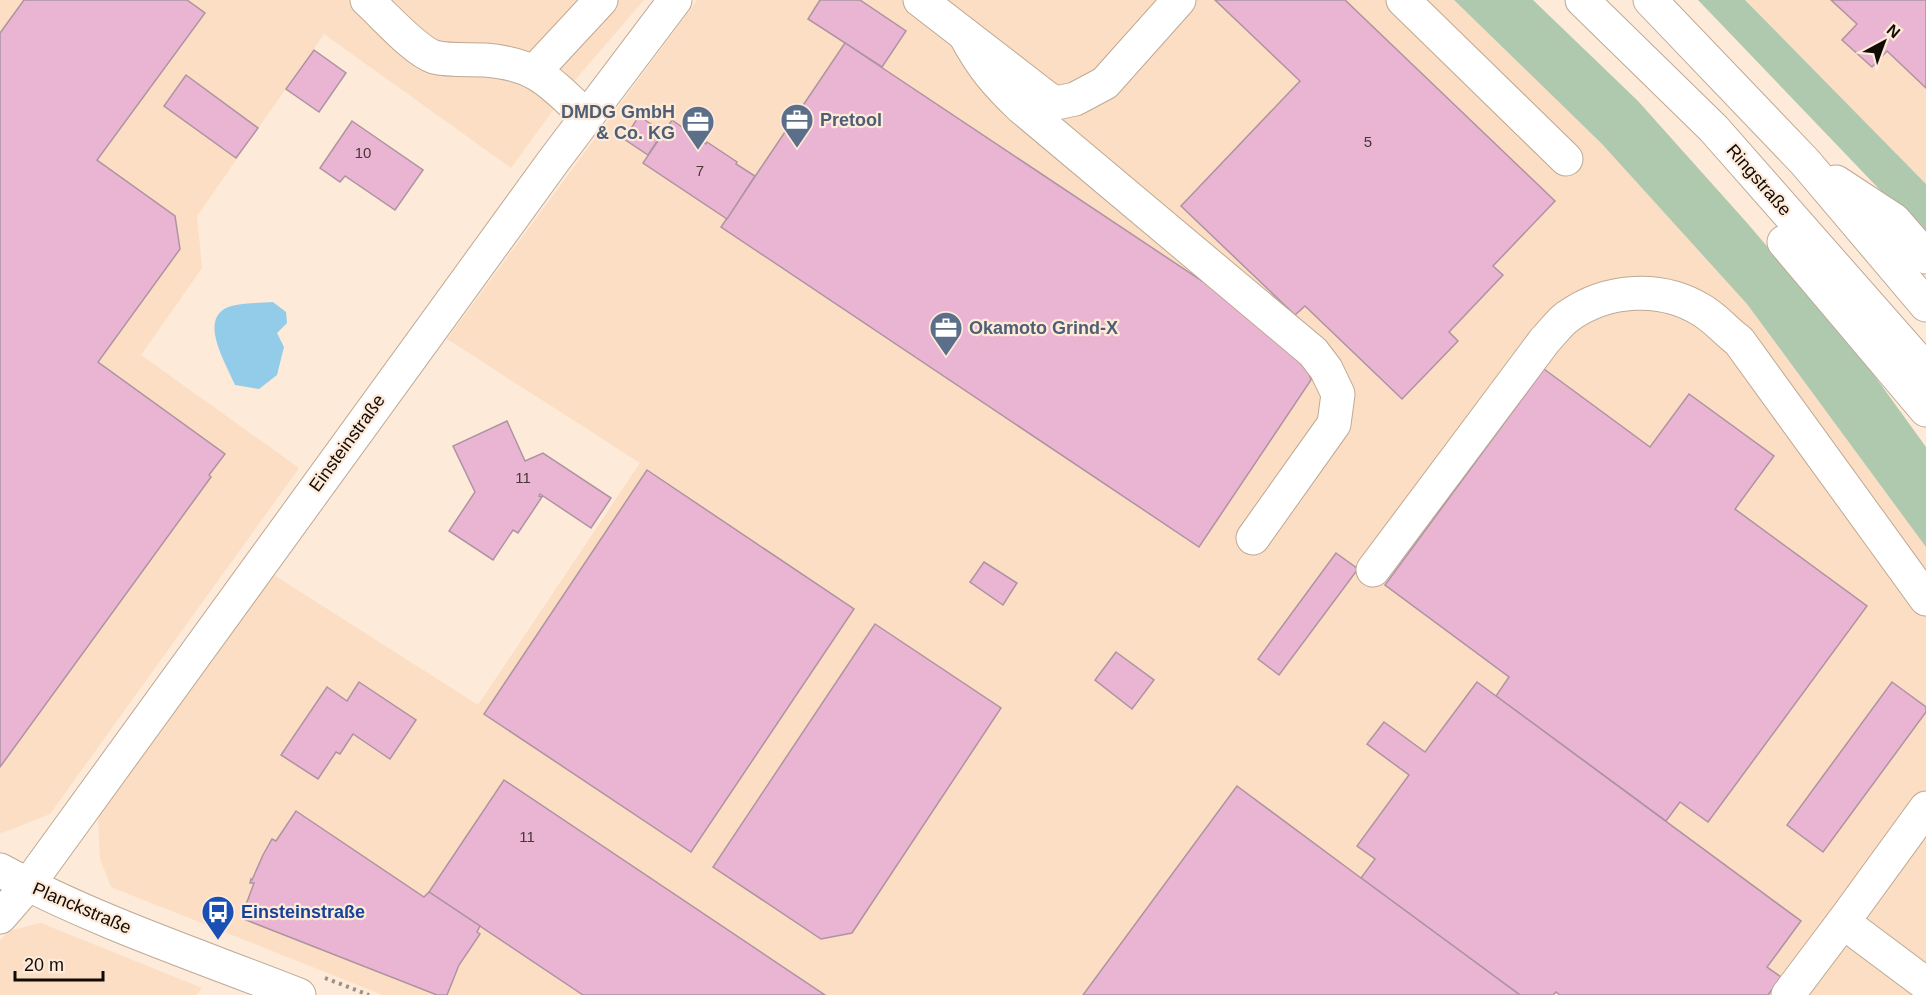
<svg xmlns="http://www.w3.org/2000/svg" width="1926" height="995" font-family="Arial,sans-serif">
	<rect width="100%" height="100%" fill="#fdead9"/>
	<g fill="#fbdec3">
		<polygon points="0,0 644,0 575,80 511,168 324,34 197,216 202,268 141,355 299,468 50,814 2,833 0,832"/>
		<polygon points="697,0 1454,0 1602,144 1747,304 1926,547 1926,995 383,995 111,887 100,859 98,818 271,573 478,705 640,463 447,339"/>
		<polygon points="1745,0 1926,0 1926,184"/>
		<polygon points="41,923 202,988 196,995 0,995 0,941 9,931"/>
	</g>
	<g fill="#afc9af">
		<polygon points="1454,0 1533,0 1638,101 1748,224 1858,353 1926,447 1926,547 1747,304 1602,144"/>
		<polygon points="1698,0 1745,0 1926,184 1926,238"/>
	</g>
	<path fill="#93cce8" d="M 273,302 L 286,312 L 287,323 L 277,333 L 284,347 L 277,375 L 259,389 L 235,385 C 227,365 199,322 226,308 C 235,303 261,303 273,302 Z"/>
	<g fill="#e9b5d2" stroke="#ae93a2" stroke-width="1.5">
		<polygon points="24,0 187,0 205,13 97,160 175,216 180,249 98,362 225,454 209,475 211,477 0,767 0,33"/>
		<polygon points="820,0 860,0 906,31 882,67 808,19"/>
		<polygon points="1215,0 1345,0 1555,201 1493,266 1503,275 1449,332 1458,341 1402,399 1305,306 1295,315 1181,206 1300,81"/>
		<polygon points="1831,0 1926,0 1926,88 1887,51 1872,67 1842,40 1857,24"/>
		<polygon points="845,43 1301,347 1311,380 1199,547 721,227"/>
		<polygon points="314,50 346,73 319,112 286,89"/>
		<polygon points="186,75 258,128 236,158 164,106"/>
		<polygon points="639,116 663,132 648,155 624,139"/>
		<polygon points="672,120 706,144 707,142 737,162 736,164 755,176 727,219 643,163"/>
		<polygon points="352,121 423,170 395,210 345,176 340,182 320,168"/>
		<polygon points="1544,369 1650,447 1689,394 1774,456 1735,509 1867,606 1708,822 1680,802 1666,821 1496,696 1509,677 1385,585"/>
		<polygon points="507,421 525,461 543,453 611,498 591,528 540,494 539,496 542,497 518,533 513,530 493,560 449,531 475,492 453,446"/>
		<polygon points="647,470 854,609 691,852 484,714"/>
		<polygon points="1336,553 1358,569 1279,675 1258,659"/>
		<polygon points="984,562 1017,583 1003,605 970,582"/>
		<polygon points="875,624 1001,708 852,933 821,939 713,867"/>
		<polygon points="1116,652 1154,680 1132,709 1095,680"/>
		<polygon points="359,682 416,720 390,759 353,734 340,754 336,752 318,779 281,755 327,687 347,701"/>
		<polygon points="1477,682 1801,921 1767,967 1781,977 1768,995 1560,995 1556,992 1553,995 1520,995 1361,878 1375,859 1357,846 1409,775 1367,744 1384,722 1425,752"/>
		<polygon points="1892,682 1926,707 1926,712 1823,852 1787,825"/>
		<polygon points="504,780 825,995 583,995 429,892"/>
		<polygon points="1237,786 1361,878 1520,995 1083,995"/>
		<polygon points="296,811 424,897 429,892 480,926 477,932 480,934 459,965 447,995 437,995 241,918 254,883 250,883 251,879 252,880 263,855 272,839 276,841"/>
	</g>
	<g fill="none" stroke-linecap="round" stroke-linejoin="round">
		<g stroke="#bea994" stroke-width="35">
			<g id="minor">
				<path d="M 367,0 C 384,15 414,50 434,57 C 450,61 470,59 485,60 C 537,64 551,83 587,117"/>
				<polyline points="920,0 1047,98 1056,103 1075,99 1105,83 1179,0"/>
				<polyline points="1403,0 1566,159"/>
				<path d="M 965,35 C 982,67 996,83 1021,107 L 1313,352 L 1326,369 L 1338,394 L 1334,424 L 1253,538"/>
				<polyline points="535,71 601,0"/>
				<path d="M 1373,570 L 1545,340 C 1552,333 1559,323 1567,317 C 1607,288 1662,285 1703,311 C 1716,319 1727,332 1739,341 L 1926,599"/>
				<polyline points="1926,808 1843,922 1926,984"/>
				<path d="M 0,870 C 94,921 200,956 299,995"/>
				<polyline points="0,917 28,885 552,163 675,0"/>
				<polyline points="1788,995 1843,922"/>
			</g>
		</g>
		<g stroke="#bea994" stroke-width="35">
			<g id="highway">
				<polyline points="1582,0 1714,129 1926,370"/>
				<polyline points="1650,0 1805,162 1926,305"/>
				<polyline points="1836,182 1894,220 1926,257"/>
				<polyline points="1784,242 1926,410"/>
			</g>
		</g>
		<polyline stroke="#9c8e82" stroke-width="4" stroke-dasharray="3 4.5" stroke-linecap="butt" points="325,978 369,995"/>
		<use href="#minor" stroke="#fff" stroke-width="33"/>
		<use href="#highway" stroke="#fff" stroke-width="33"/>
	</g>
	<defs>
		<g id="office-pin" transform="scale(1.725)"><path d="M0 17L-7.5 6A9.5 9.5 0 1 1 7.5 6Z" fill="#5c6f8a" stroke="#fdead9"/><path d="M-6-3h4V-5.5h4V-3h4V5H-6ZM-1-4.5V-3h2v-1.5ZM-6 0V1H6V0Z" fill="#fff"/></g>
		<g id="bus-pin" transform="scale(1.725)"><path d="M0 17L-7.5 6A9.5 9.5 0 1 1 7.5 6Z" fill="#1a4fb4" stroke="#fdead9"/><path d="M-5-6H5V4H4V6H2V4H-2V6H-4V4H-5ZM-3.5-4V0h7V-4ZM-3.5 1.2v1.5H-2V1.2ZM2 1.2v1.5H3.5V1.2Z" fill="#fff"/></g>
	</defs>
	<g fill-rule="evenodd">
		<use href="#office-pin" x="797" y="120"/>
		<use href="#office-pin" x="698" y="122"/>
		<use href="#office-pin" x="946" y="328"/>
		<use href="#bus-pin" x="218" y="912"/>
	</g>
	<g text-anchor="middle" dominant-baseline="central" stroke-width="4.5" stroke-linejoin="round" paint-order="stroke">
		<g font-size="15" fill="#483638">
			<text x="1368" y="141">5</text>
			<text x="363" y="152">10</text>
			<text x="700" y="170">7</text>
			<text x="523" y="477">11</text>
			<text x="527" y="836">11</text>
		</g>
		<g font-size="18" font-weight="bold" fill="#4e5e75" stroke="#fdead9" text-anchor="start">
			<text x="675" y="112" text-anchor="end">DMDG GmbH<tspan x="675" dy="21">&amp; Co. KG</tspan></text>
			<text x="820" y="120">Pretool</text>
			<text x="969" y="328">Okamoto Grind-X</text>
		</g>
		<g font-size="18" fill="#120b05" stroke="#fdead9">
			<text transform="translate(1759 180) rotate(49)">Ringstraße</text>
			<text transform="translate(347 443) rotate(-54)">Einsteinstraße</text>
			<text transform="translate(82 908) rotate(23)">Planckstraße</text>
		</g>
		<g font-size="18" font-weight="bold" fill="#164399" stroke="#fdead9" text-anchor="start">
			<text x="241" y="912">Einsteinstraße</text>
		</g>
	</g>
	<g transform="translate(1884 42) rotate(41)" stroke="#fdead9" stroke-width="4.5" paint-order="stroke">
	<path d="M0-4.5L10 22L0 15L-10 22Z" fill="#120b05"/>
	<text y="-9" font-size="16" font-weight="bold" text-anchor="middle" fill="#120b05">N</text>
	</g>
	<path d="M15 971v9h88v-9" fill="none" stroke="#120b05" stroke-width="3"/>
	<text x="24" y="971" font-size="18" fill="#120b05" stroke="#fdead9" stroke-width="4.5" paint-order="stroke">20 m</text>
</svg>
